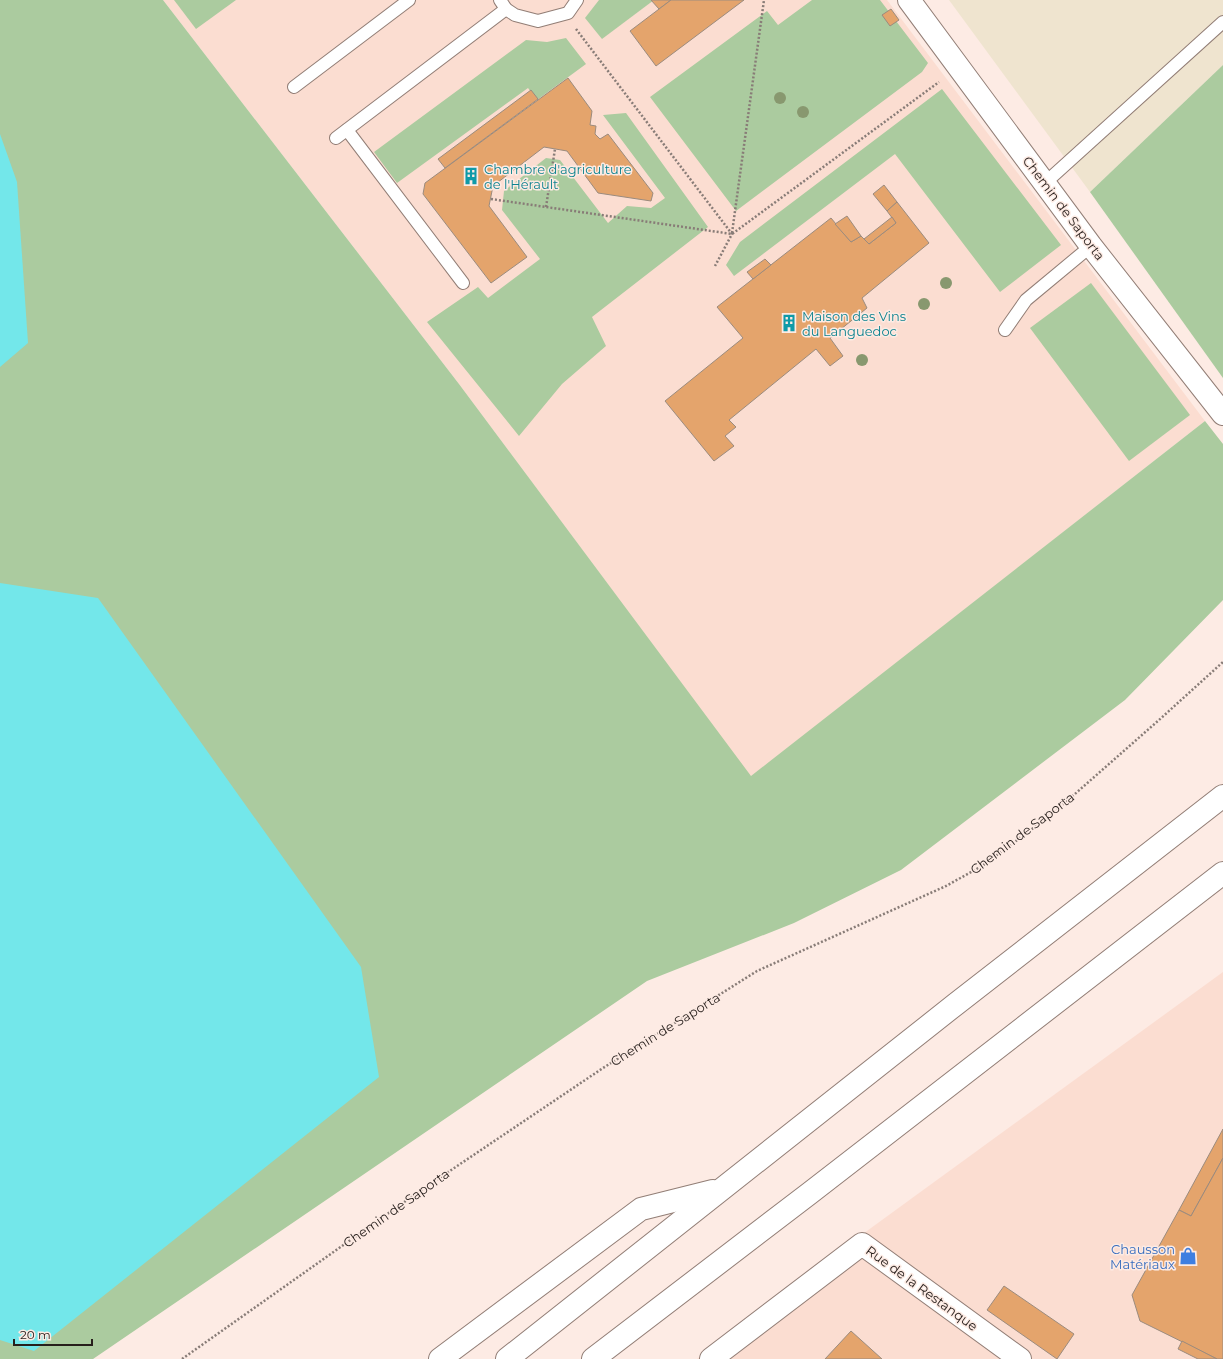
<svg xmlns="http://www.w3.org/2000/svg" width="1223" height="1359" font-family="Montserrat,sans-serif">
	<rect width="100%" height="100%" fill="#fdebe4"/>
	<g fill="#fbddd1">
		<polygon points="163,0 887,0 1205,421 751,777 459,384"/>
		<polygon points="1223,972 1223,1359 697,1359 871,1228"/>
	</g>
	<polygon fill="#efe4cf" points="949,0 1223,0 1223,65 1090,192"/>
	<g fill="#abcb9f">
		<polygon points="0,0 163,0 459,384 751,776 1205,421 1223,444 1223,600 1125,700 901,870 794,923 647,981 93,1359 0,1359"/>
		<polygon points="174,0 236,0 196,29"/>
		<polygon points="599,0 654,0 602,39 585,18"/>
		<polygon points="812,0 880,0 928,63 922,72 736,211 650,97 767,11 778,25"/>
		<polygon points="566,38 586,64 537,100 528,88 397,183 374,152 526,40 547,42"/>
		<polygon points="1223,65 1223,378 1090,192"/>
		<polygon points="942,89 1061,245 1000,292 895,154 734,276 726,265 740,242"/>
		<polygon points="626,113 708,227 592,317 606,346 562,384 519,436 427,322 478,287 488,298 540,259 502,210 504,191 546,158 560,160 608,223 627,206 651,208 665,198 603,115"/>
		<polygon points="1091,283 1190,415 1129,461 1030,328"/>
	</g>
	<g fill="#73e7ea">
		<polygon points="0,134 17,182 28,343 0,367"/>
		<polygon points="0,583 98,598 361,967 379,1077 34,1351 0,1340"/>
	</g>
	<g fill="#e4a46c" stroke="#9b8b7e">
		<polygon points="651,0 671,0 659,9"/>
		<polygon points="671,0 744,0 656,66 630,31"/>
		<polygon points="891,9 899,20 890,26 882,15"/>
		<polygon points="568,78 592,111 590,125 596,126 595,134 600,139 608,134 653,193 651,201 598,193 567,151 544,147 493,186 489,206 527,257 491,283 423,194 425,183"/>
		<polygon points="531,90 538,99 445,168 438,159"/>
		<polygon points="884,185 897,202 887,211 873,194"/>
		<polygon points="897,202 929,243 862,298 867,308 830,338 843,356 830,366 816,349 729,420 736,427 725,436 734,446 714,461 665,401 743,338 717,307 831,218 851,242 861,236 869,244 896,223 887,211"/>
		<polygon points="847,216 861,236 851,242 835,224"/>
		<polygon points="892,217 896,223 869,244 864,239"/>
		<polygon points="765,259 771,265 753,279 747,272"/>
		<polygon points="1223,1129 1223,1158 1191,1216 1179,1210"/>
		<polygon points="1223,1158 1223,1359 1217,1359 1140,1321 1132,1295 1179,1210 1191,1216"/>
		<polygon points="1004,1286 1074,1334 1057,1359 987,1310"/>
		<polygon points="851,1331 882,1359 825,1359"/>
		<polygon points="1182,1341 1217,1359 1198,1359 1178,1349"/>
	</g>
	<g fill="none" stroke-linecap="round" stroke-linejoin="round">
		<g stroke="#927e76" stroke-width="14">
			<g id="lane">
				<polyline points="500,0 506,9 515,15 538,21 568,13 577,0"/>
				<polyline points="294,87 409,0"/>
				<polyline points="347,130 463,283"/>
				<polyline points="336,138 506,9"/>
				<polyline points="1045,183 1223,22"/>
				<polyline points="1005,330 1026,300 1091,246"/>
			</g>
		</g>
		<g stroke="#927e76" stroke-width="24">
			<polyline id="street" points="711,1359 862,1244 1020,1359"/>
		</g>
		<g stroke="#927e76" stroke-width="24">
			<polyline id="secondary" points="909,0 1091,246 1223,414"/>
		</g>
		<g stroke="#927e76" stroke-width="24">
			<g id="highway">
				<polyline points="440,1359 641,1209 713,1191"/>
				<polyline points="507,1359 956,1004 1223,796"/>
				<polyline points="593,1359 810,1193 1223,873"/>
			</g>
		</g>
		<g stroke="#887c77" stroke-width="2.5" stroke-dasharray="2 2" stroke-linecap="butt">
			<polyline points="576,29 732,234 715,266"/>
			<polyline points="491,199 732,234 939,82"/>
			<polyline points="546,207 555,149"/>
			<polyline points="732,233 764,0"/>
			<polyline points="182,1359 417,1193 603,1068 757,971 946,886 982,866 1051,815 1159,720 1223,662"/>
		</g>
		<use href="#lane" stroke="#fff" stroke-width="12"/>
		<use href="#street" stroke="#fff" stroke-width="22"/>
		<use href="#secondary" stroke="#fff" stroke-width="22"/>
		<use href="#highway" stroke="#fff" stroke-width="22"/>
	</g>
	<g fill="#88986f">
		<circle cx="780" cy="98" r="6"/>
		<circle cx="803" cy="112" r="6"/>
		<circle cx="946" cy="283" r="6"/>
		<circle cx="924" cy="304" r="6"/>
		<circle cx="862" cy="360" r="6"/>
	</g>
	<defs>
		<g id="building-bare" transform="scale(1.38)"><path d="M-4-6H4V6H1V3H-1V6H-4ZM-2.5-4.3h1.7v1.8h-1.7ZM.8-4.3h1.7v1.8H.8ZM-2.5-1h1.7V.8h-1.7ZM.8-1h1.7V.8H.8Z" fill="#0f9aa8" stroke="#fdebe4" stroke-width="2.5" paint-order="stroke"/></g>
		<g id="shop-bare" transform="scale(1.38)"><path d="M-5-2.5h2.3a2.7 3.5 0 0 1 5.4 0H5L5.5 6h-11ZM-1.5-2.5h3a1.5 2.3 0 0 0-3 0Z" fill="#3f7fe0" stroke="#fdebe4" stroke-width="2.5" paint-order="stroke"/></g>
	</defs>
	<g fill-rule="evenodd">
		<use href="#building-bare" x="471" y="176"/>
		<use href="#building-bare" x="789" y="323"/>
		<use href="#shop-bare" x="1188" y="1256"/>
	</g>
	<g text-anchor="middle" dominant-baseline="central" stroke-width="3" stroke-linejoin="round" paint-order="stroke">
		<g font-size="13" fill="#0d838f" stroke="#fdebe4" text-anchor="start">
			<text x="484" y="169">Chambre d'agriculture<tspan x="484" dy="15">de l'Hérault</tspan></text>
			<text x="802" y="316">Maison des Vins<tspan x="802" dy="15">du Languedoc</tspan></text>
		</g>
		<g font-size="13" fill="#271f1c" stroke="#fdebe4">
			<text transform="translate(1064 208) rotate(53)">Chemin de Saporta</text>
			<text transform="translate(1022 833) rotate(-37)">Chemin de Saporta</text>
			<text transform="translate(665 1029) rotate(-32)">Chemin de Saporta</text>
			<text transform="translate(396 1208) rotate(-35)">Chemin de Saporta</text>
			<text transform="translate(922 1288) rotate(36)">Rue de la Restanque</text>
		</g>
		<g font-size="13" fill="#366cbe" stroke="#fdebe4" text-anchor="end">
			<text x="1175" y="1249">Chausson<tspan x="1175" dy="15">Matériaux</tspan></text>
		</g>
	</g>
	<path d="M14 1339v6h78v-6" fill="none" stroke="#271f1c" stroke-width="2"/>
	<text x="20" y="1339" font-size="12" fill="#271f1c" stroke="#fdebe4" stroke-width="3" paint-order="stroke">20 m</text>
</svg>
